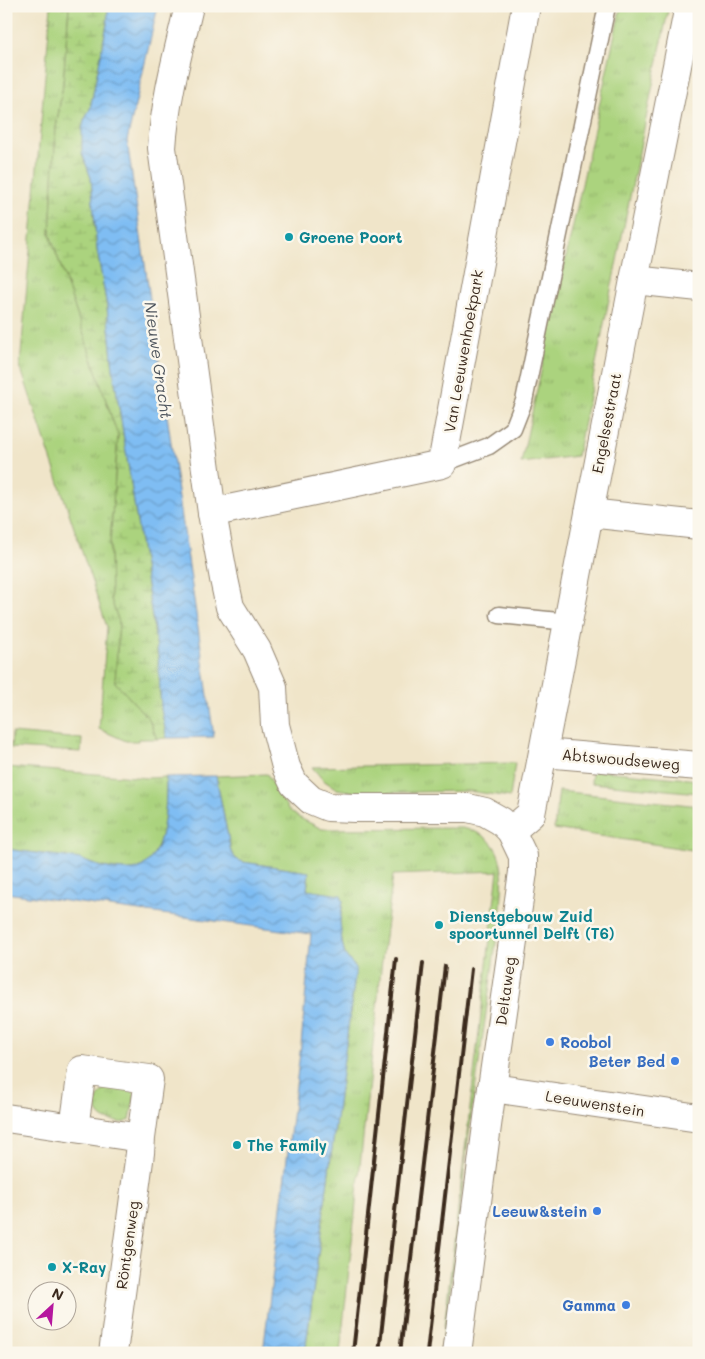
<svg xmlns="http://www.w3.org/2000/svg" width="705" height="1359" font-family="Mali,sans-serif">
	<defs>
		<pattern id="grass-tufts" width="24" height="20" patternUnits="userSpaceOnUse" patternTransform="scale(1.25)"><rect width="24" height="20" fill="#abd37e"/><path d="M3 7l-1-3M5 7V3M7 7l1-3M15 17l-1-3M17 17v-4M19 17l1-3" fill="none" stroke="#94b56c"/></pattern>
		<pattern id="wetland-marsh" width="20" height="14" patternUnits="userSpaceOnUse" patternTransform="scale(1.25)"><rect width="20" height="14" fill="#abd37e"/><path d="M1 5h8M5 5V1M11 12h8M15 12V8" fill="none" stroke="#94b56c"/></pattern>
		<pattern id="water-waves" width="16" height="10" patternUnits="userSpaceOnUse" patternTransform="scale(1.25)"><rect width="16" height="10" fill="#7fbdf3"/><path d="M0 5q4-4 8 0t8 0" fill="none" stroke="#699ac4"/></pattern>
	</defs>
	<rect width="100%" height="100%" fill="#fbf7ec"/>
	<filter id="ink" filterUnits="userSpaceOnUse"><feTurbulence type="fractalNoise" baseFrequency=".02" numOctaves="2"/><feDisplacementMap in="SourceGraphic" scale="10" xChannelSelector="R" yChannelSelector="G"/><feConvolveMatrix kernelMatrix="1 2 1 2 8 2 1 2 1" color-interpolation-filters="sRGB"/></filter>
	<filter id="wash" filterUnits="userSpaceOnUse"><feTurbulence type="fractalNoise" baseFrequency=".0096" numOctaves="4" result="noise"/><feDisplacementMap in="SourceGraphic" scale="20" xChannelSelector="R" yChannelSelector="G"/><feGaussianBlur stdDeviation="1.12" result="paint"/><feColorMatrix in="noise" values="0 0 0 0 0 0 0 0 0 0 0 0 0 0 0 0 0 1.4 0 .05"/><feComposite in="paint" operator="in"/></filter>
	<g filter="url(#wash)">
		<rect width="100%" height="100%" fill="#f0e5c9"/>
		<g fill="url(#grass-tufts)" stroke="#737e4e">
			<polygon points="51,6 69,6 63,85 56,128 50,234 118,436 110,545 111,599 119,622 115,682 149,719 157,739 138,739 138,741 126,741 99,729 107,627 20,366"/>
			<polygon points="621,6 669,6 577,456 521,463"/>
			<polygon points="12,733 82,739 81,752 11,748"/>
			<polygon points="515,763 510,797 469,791 360,793 337,789 323,780 312,767"/>
			<path d="M 6,767 L 147,778 L 166,777 C 166,803 167,857 137,869 C 130,871 122,870 114,869 C 102,867 92,865 81,859 L 6,849 Z"/>
			<polygon points="592,770 699,780 699,793 591,783"/>
			<path d="M 267,774 L 288,809 L 298,817 L 322,829 L 462,828 C 506,836 504,871 501,907 L 467,1147 L 443,1353 L 441,1353 L 498,871 L 393,875 L 382,960 L 340,1353 L 305,1353 L 356,968 L 345,955 L 342,942 L 340,921 L 343,901 L 341,896 L 307,890 L 309,872 L 243,862 L 236,859 L 231,852 L 216,776 Z"/>
			<polygon points="559,791 699,806 699,851 554,829"/>
			<path d="M 110,1085 L 130,1089 L 135,1094 L 130,1120 C 124,1123 121,1123 114,1121 C 110,1121 106,1120 103,1118 C 89,1108 99,1091 110,1085 Z"/>
		</g>
		<polygon fill="url(#wetland-marsh)" stroke="#737e4e" points="69,6 106,6 108,11 107,24 90,109 84,121 82,153 91,178 97,250 107,307 113,369 158,655 161,709 167,738 157,739 149,719 115,682 119,622 111,599 110,545 118,436 50,234 56,128 63,85"/>
		<g fill="url(#water-waves)" stroke="#5d7488">
			<polygon points="106,6 158,6 127,141 214,737 167,738 161,709 158,655 113,369 107,307 97,250 91,178 82,153 82,130 84,121 90,109 107,24 108,11"/>
			<path d="M 211,776 L 216,776 L 231,852 L 236,859 L 243,862 L 309,872 L 307,890 L 341,895 L 343,901 L 340,921 L 342,942 L 345,955 L 356,968 L 305,1353 L 263,1353 L 301,1045 L 311,934 L 6,893 L 6,849 L 81,859 C 92,865 102,867 114,869 C 122,870 130,871 137,869 C 167,857 166,803 166,777 Z"/>
			<polygon points="6,1347 55,1353 6,1353"/>
		</g>
	</g>
	<g filter="url(#ink)">
		<g fill="none" stroke-linecap="round" stroke-linejoin="round">
			<g stroke="#968874" stroke-width="19">
				<g id="service">
					<polyline points="442,464 489,446 513,429 524,401 607,6"/>
					<polyline points="499,615 568,622"/>
				</g>
			</g>
			<g stroke="#968874" stroke-width="30">
				<g id="minor">
					<polyline points="634,280 699,287"/>
					<polyline points="212,513 224,510 442,464 526,6"/>
					<polyline points="589,513 699,525"/>
					<polyline points="543,753 699,766"/>
					<polyline points="511,831 531,814 634,280 689,6"/>
					<polyline points="492,1088 699,1118"/>
					<polyline points="6,1118 74,1128"/>
					<polyline points="113,1353 140,1153 141,1138 74,1128 82,1070 149,1079 141,1138"/>
				</g>
			</g>
			<g stroke="#968874" stroke-width="30">
				<path id="tertiary" d="M 189,6 C 178,53 165,100 162,148 L 212,513 L 224,579 L 230,607 L 257,650 L 273,687 L 275,725 L 286,767 L 294,784 L 311,800 L 328,807 L 355,808 L 468,808 L 485,812 L 501,821 L 511,831 L 523,856 L 523,872 L 492,1088 L 457,1353"/>
			</g>
			<use href="#service" stroke="#fff" stroke-width="16"/>
			<use href="#minor" stroke="#fff" stroke-width="28"/>
			<use href="#tertiary" stroke="#fff" stroke-width="28"/>
			<g stroke="#3b2a1e" stroke-width="4">
				<polyline points="353,1353 396,959"/>
				<polyline points="379,1353 423,963"/>
				<polyline points="400,1353 445,966"/>
				<polyline points="427,1353 471,969"/>
			</g>
		</g>
	</g>
	<g fill="#0f9aa8" stroke="#fbf7ec" stroke-width="2">
		<circle cx="289" cy="237" r="5"/>
		<circle cx="439" cy="925" r="5"/>
		<circle cx="237" cy="1145" r="5"/>
		<circle cx="52" cy="1267" r="5"/>
	</g>
	<g fill="#3f7fe0" stroke="#fbf7ec" stroke-width="2">
		<circle cx="550" cy="1042" r="5"/>
		<circle cx="675" cy="1061" r="5"/>
		<circle cx="597" cy="1211" r="5"/>
		<circle cx="626" cy="1305" r="5"/>
	</g>
	<g text-anchor="middle" dominant-baseline="central" stroke-width="5" stroke-linejoin="round" paint-order="stroke">
		<g font-size="15" font-weight="bold" fill="#0d838f" stroke="#fbf7ec" text-anchor="start">
			<text x="299" y="237">Groene Poort</text>
			<text x="449" y="916">Dienstgebouw Zuid<tspan x="449" dy="17">spoortunnel Delft (T6)</tspan></text>
			<text x="247" y="1145">The Family</text>
			<text x="62" y="1267">X-Ray</text>
		</g>
		<g font-size="15" fill="#3b2a1e" stroke="#fbf7ec">
			<text transform="translate(463 351) rotate(-80)">Van Leeuwenhoekpark</text>
			<text transform="translate(606 423) rotate(-79)">Engelsestraat</text>
			<text transform="translate(621 759) rotate(5)">Abtswoudseweg</text>
			<text transform="translate(505 991) rotate(-82)">Deltaweg</text>
			<text transform="translate(595 1103) rotate(9)">Leeuwenstein</text>
			<text transform="translate(127 1245) rotate(-82)">Röntgenweg</text>
		</g>
		<g font-size="15" font-weight="bold" fill="#366cbe" stroke="#fbf7ec" text-anchor="end">
			<text x="560" y="1042" text-anchor="start">Roobol</text>
			<text x="665" y="1061">Beter Bed</text>
			<text x="587" y="1211">Leeuw&amp;stein</text>
			<text x="616" y="1305">Gamma</text>
		</g>
		<g font-size="16" font-style="italic" fill="#4f565e" stroke="#fbf7ec">
			<text transform="translate(159 360) rotate(82)">Nieuwe Gracht</text>
		</g>
	</g>
	<rect width="705" height="1359" fill="none" stroke="#fbf7ec" stroke-width="25"/>
	<g transform="translate(52 1306) rotate(26)"><circle r="24" fill="#fbf7ec" stroke="#aea59a"/>
	<path d="M0-4L9 19L0 12L-9 19Z" fill="#b5179e"/>
	<text y="-8" font-size="14" font-weight="bold" text-anchor="middle" fill="#3b2a1e">N</text>
	</g>
</svg>
